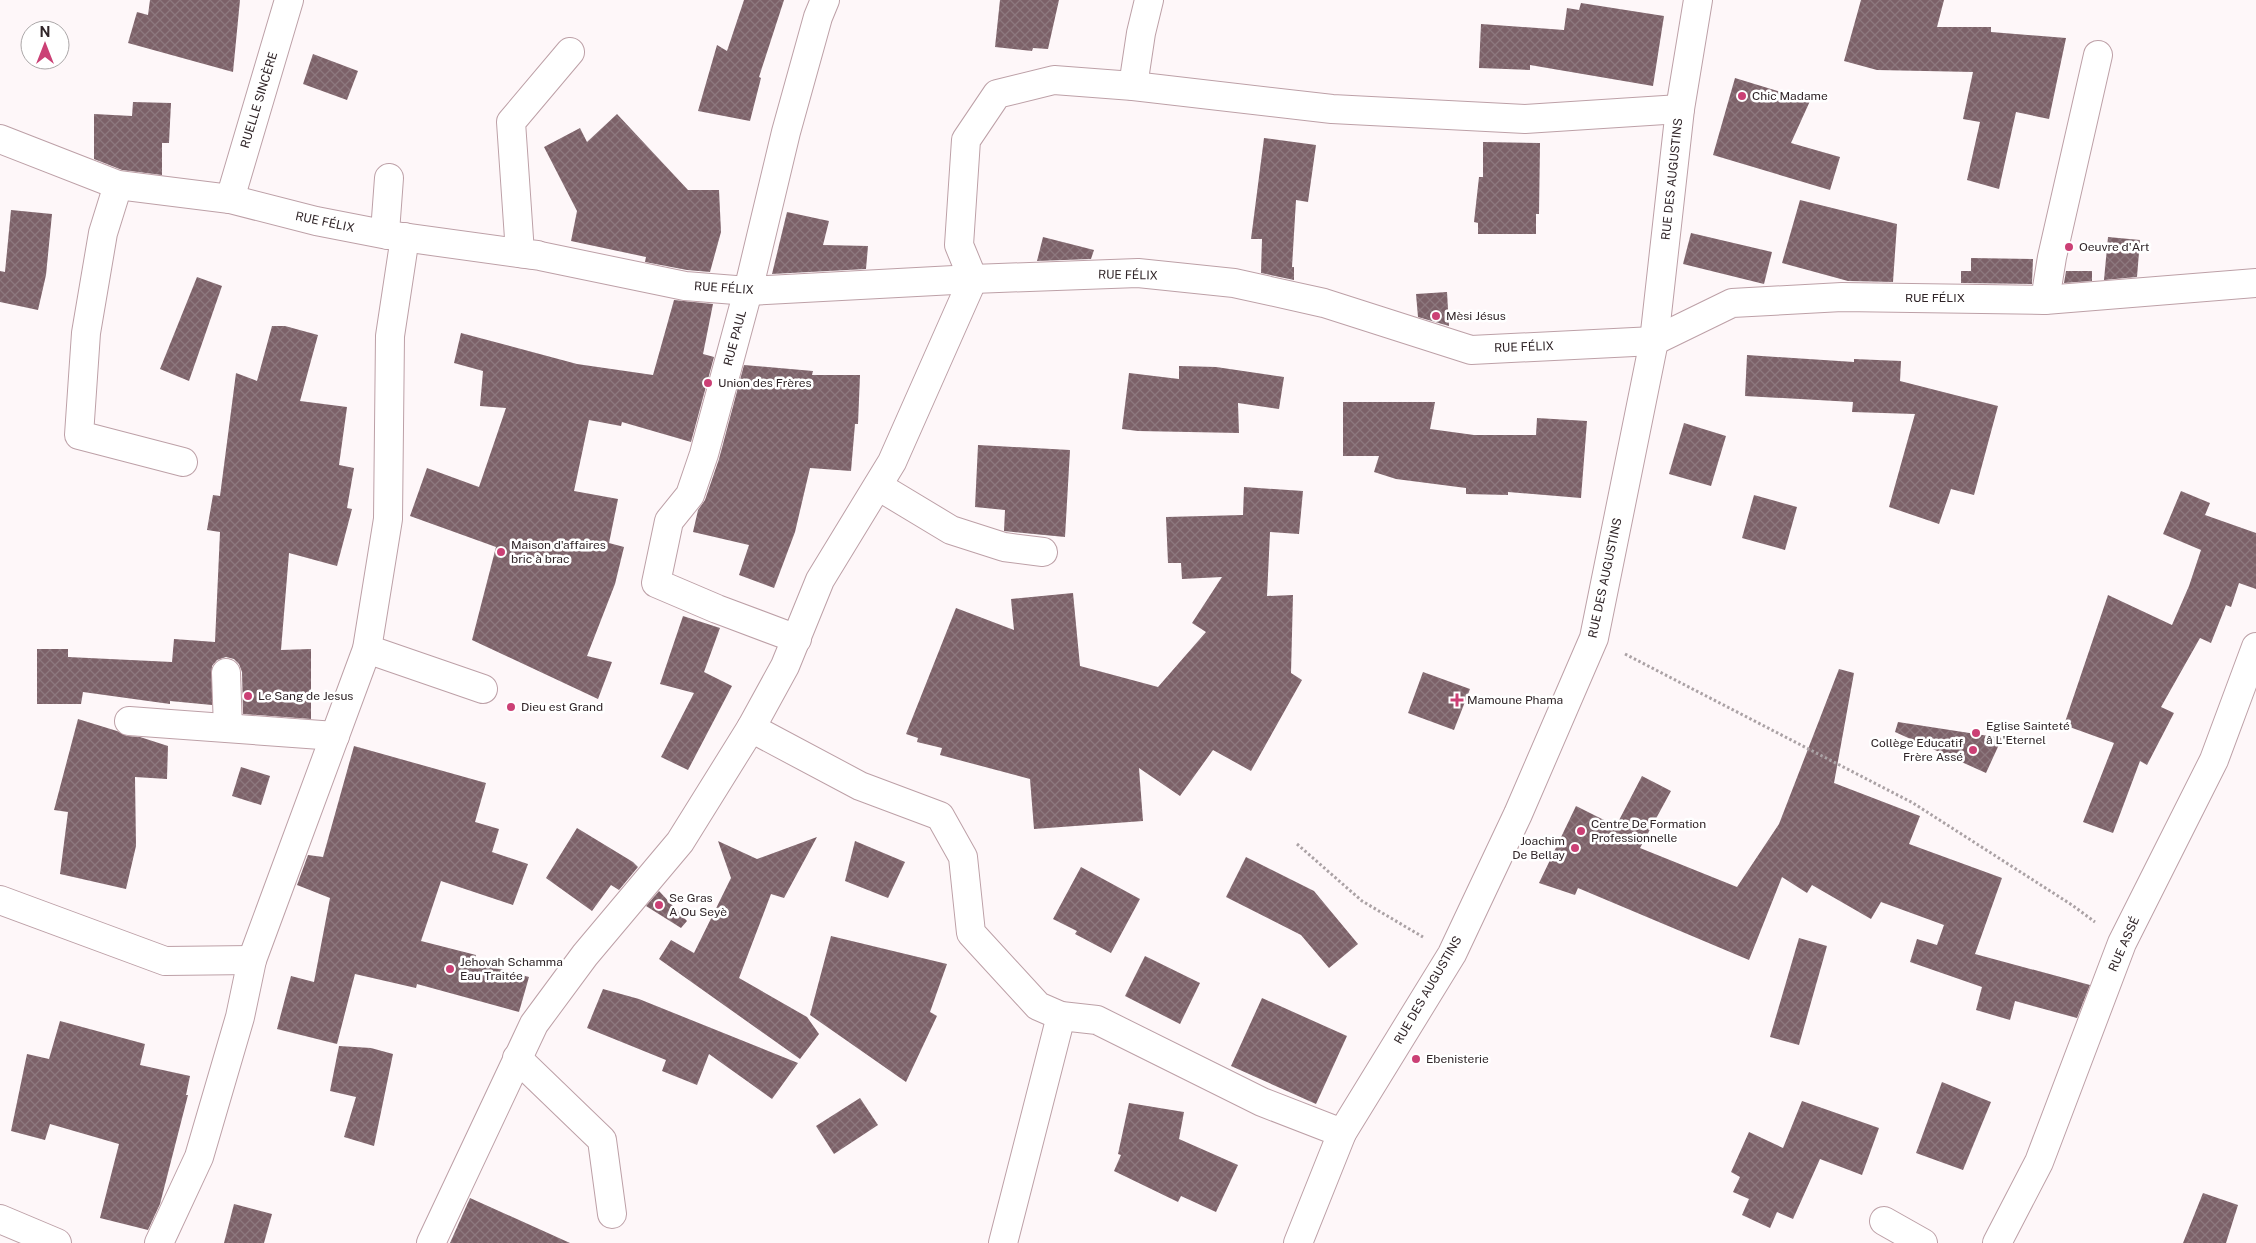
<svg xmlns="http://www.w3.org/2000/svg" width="2256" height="1243" font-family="'Public Sans',sans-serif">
	<defs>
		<pattern id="building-cross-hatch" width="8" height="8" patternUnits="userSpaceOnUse" patternTransform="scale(1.25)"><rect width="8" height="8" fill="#7c6168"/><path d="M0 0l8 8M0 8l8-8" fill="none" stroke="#8d787e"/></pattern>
	</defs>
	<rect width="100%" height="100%" fill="#fef7f9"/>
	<g fill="url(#building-cross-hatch)">
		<polygon points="150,0 240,0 233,72 128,43 137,12 148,15"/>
		<polygon points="744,0 784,0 759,77 761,78 750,121 698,111 717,45 727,51"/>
		<polygon points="1000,0 1059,0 1048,49 1033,48 1032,51 995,47"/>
		<polygon points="1861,0 1944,0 1937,27 1991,27 1991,32 2066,38 2049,119 2016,112 1999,189 1967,180 1980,122 1963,119 1973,72 1877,70 1844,61"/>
		<polygon points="1581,3 1664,16 1653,86 1530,65 1530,70 1479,68 1481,24 1564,30 1567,8 1579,10"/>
		<polygon points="313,54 358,71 347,100 303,84"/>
		<polygon points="1735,78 1810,101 1791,143 1840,157 1830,190 1713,155"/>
		<polygon points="133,102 171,103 169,143 162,143 162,175 122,170 94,159 94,114 132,116"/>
		<polygon points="617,114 688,190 719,190 721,232 710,272 687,270 645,262 646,257 571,241 577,211 544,147 580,128 587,142"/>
		<polygon points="1264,138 1316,145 1308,202 1296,200 1292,267 1294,267 1294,280 1261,273 1262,239 1251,239"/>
		<polygon points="1483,142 1540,143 1539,214 1536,214 1536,234 1478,234 1478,223 1474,222 1479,177 1483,177"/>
		<polygon points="1800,200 1897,224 1893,282 1848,281 1782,263"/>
		<polygon points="11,210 52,214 46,275 38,310 0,302 0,271 5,272"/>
		<polygon points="787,212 829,221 823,245 868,246 866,269 772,274"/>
		<polygon points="1691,233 1772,252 1764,284 1683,264"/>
		<polygon points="1043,237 1094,250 1091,259 1037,261"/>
		<polygon points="2108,237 2140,240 2137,277 2104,280"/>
		<polygon points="1971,258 2033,259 2032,284 1961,283 1961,271 1971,271"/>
		<polygon points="2066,271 2092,271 2092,281 2064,283"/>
		<polygon points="197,277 222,286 189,381 160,369"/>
		<polygon points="1447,292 1449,326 1418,317 1416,294"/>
		<polygon points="674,300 713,304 703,354 714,357 691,442 622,422 621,426 589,420 574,491 618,499 609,543 624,547 615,584 587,656 612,662 598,699 472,640 496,547 410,516 427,468 479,487 506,408 480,406 483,371 454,363 461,333 577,364 653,375"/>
		<polygon points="272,326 285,326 318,335 300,401 347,407 339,465 354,468 347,508 352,509 337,566 289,553 281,650 311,649 311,719 243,714 242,672 239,664 234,659 226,657 217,660 212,666 212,705 170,701 170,704 83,692 81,704 37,704 37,649 68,649 68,657 172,662 174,639 215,642 220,532 207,530 213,495 220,496 236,373 257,381"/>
		<polygon points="1747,355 1854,362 1854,359 1901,361 1900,381 1998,406 1974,495 1951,489 1939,524 1889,507 1915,414 1852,412 1853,402 1745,396"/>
		<polygon points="744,365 813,371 812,375 860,375 858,424 855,424 851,471 810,468 795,532 774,588 739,575 749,545 693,532 698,510 705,500 719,459"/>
		<polygon points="1179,366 1216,367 1284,377 1279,409 1238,403 1239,433 1138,431 1122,429 1129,373 1179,379"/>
		<polygon points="1343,402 1435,402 1430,429 1474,435 1536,435 1537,418 1587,421 1581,498 1508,492 1508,495 1466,494 1466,488 1396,479 1374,472 1379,456 1343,456"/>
		<polygon points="1684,423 1726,436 1711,486 1669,474"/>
		<polygon points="978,445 1070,450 1065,537 1004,531 1005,510 975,507"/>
		<polygon points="1244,487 1303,491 1299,534 1270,532 1267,596 1293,595 1291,673 1302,680 1251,771 1213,750 1180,796 1139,768 1143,821 1034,829 1030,779 940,755 942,748 917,742 918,738 906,734 956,608 1014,630 1011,599 1073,593 1080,666 1158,687 1206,632 1192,623 1222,577 1182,579 1181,563 1168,563 1166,517 1243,515"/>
		<polygon points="2181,491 2210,503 2205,515 2256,533 2256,589 2239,583 2231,607 2226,605 2211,643 2200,638 2161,707 2174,713 2147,765 2140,761 2113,833 2083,822 2114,743 2064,725 2108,595 2172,625 2189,586 2201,550 2163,534"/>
		<polygon points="1754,495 1797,507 1785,550 1742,538"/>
		<polygon points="683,616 720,628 704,672 732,686 688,770 661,757 694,693 660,684"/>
		<polygon points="1839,669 1854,673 1834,783 1920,816 1909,844 2002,878 1975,954 2090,985 2077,1018 2015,1001 2010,1020 1976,1010 1982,987 1910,962 1917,939 1937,945 1944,925 1881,902 1871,919 1812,885 1807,893 1782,877 1749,960 1578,888 1575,895 1539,883 1576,806 1616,826 1642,776 1671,791 1640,848 1737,887 1779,824"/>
		<polygon points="1423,672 1470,689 1454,730 1408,713"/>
		<polygon points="78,719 117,731 127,736 140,737 168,746 167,779 135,777 136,846 126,889 60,874 68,812 54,810"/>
		<polygon points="1898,722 2002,738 1986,773 1895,732"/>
		<polygon points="354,746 486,783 475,822 499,829 492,852 528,864 513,905 441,881 421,941 476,955 474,962 529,977 519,1012 417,984 416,988 355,974 337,1044 277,1029 291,976 314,982 330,898 297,885 308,855 323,857"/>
		<polygon points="241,767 270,776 261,805 232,796"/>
		<polygon points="577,828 633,862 638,867 619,890 611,885 592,911 546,878"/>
		<polygon points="817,837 784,898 771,894 739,978 807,1017 819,1034 800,1059 659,959 671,940 694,953 731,878 718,841 757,859"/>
		<polygon points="855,841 905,862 888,898 845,881"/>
		<polygon points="1246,857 1314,891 1358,944 1329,968 1301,935 1226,897"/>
		<polygon points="1081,867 1140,899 1111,953 1075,934 1077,931 1053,919"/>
		<polygon points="659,891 687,921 681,928 646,906"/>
		<polygon points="831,936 947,964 930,1012 937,1016 906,1082 810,1015"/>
		<polygon points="1799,938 1827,946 1799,1045 1770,1037"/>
		<polygon points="1145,956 1200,983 1180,1024 1125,996"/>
		<polygon points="603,989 639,999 798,1063 772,1099 709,1054 697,1085 662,1071 666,1060 587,1028"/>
		<polygon points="1262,998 1347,1036 1316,1104 1231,1066"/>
		<polygon points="60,1021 145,1044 140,1065 190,1076 186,1095 188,1095 160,1204 148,1230 100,1218 119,1144 50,1124 45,1140 11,1131 27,1054 49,1059"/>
		<polygon points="339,1046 371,1048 393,1054 374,1146 344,1137 356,1097 330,1091"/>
		<polygon points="1942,1082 1991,1102 1963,1170 1916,1153"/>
		<polygon points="860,1098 878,1125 834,1154 816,1126"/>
		<polygon points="1802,1101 1879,1128 1862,1175 1820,1159 1793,1219 1777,1212 1770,1228 1742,1215 1749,1199 1733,1192 1740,1177 1731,1172 1749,1132 1783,1148"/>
		<polygon points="1129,1103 1184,1112 1179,1139 1238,1165 1216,1212 1181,1196 1178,1202 1114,1171 1121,1155 1118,1154"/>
		<polygon points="2203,1193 2238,1205 2226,1243 2183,1243"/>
		<polygon points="470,1198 570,1243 450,1243"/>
		<polygon points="234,1204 272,1214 264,1243 224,1243"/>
	</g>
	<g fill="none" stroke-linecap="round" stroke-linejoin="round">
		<g stroke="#bda0a7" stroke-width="30">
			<g id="minor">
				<polyline points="1133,86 1141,33 1149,0"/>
				<polyline points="0,139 118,185 230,199 316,221 388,235 540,256 685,286 748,291 973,279 1138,273 1234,283 1324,303 1471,350 1654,341 1732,303 1842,297 2045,300 2256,283"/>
				<polyline points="118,185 103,233 86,333 79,435 183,462"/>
				<polyline points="230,199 289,0"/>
				<polyline points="388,235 385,232 389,178"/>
				<polyline points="537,255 520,253 511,122 570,52"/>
				<polyline points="2045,300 2052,257 2098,55"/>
				<polyline points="878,486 951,530 1004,547 1043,552"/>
				<polyline points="797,639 717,609 656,583 669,521 690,495 704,454 748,291 786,132 818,17 825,0"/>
				<polyline points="367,649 483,689"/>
				<polyline points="226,673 228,728"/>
				<polyline points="129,721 335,736"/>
				<polyline points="751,728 860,786 940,816 963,857 971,933 1038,1006 1061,1016 1097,1020 1262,1102 1342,1133"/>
				<polyline points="0,900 165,961 252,960"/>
				<polyline points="517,1058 602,1140 612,1214"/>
				<polyline points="1884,1221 1923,1243"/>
				<polyline points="159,1243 199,1157 240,1017 252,960 367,649 388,519 390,336 405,237"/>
				<polyline points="431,1243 534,1024 585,955 680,842 751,728 785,666 820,580 892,462 973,279 959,245 966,140 997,94 1054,80 1133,86 1332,109 1525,119 1680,109"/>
				<polyline points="1003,1243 1061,1016"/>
				<polyline points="1298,1243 1342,1133 1452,954 1518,814 1594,638 1654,341 1680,109 1698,0"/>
				<polyline points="1997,1243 2039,1162 2122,943 2214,760 2256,647"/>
			</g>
		</g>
		<g stroke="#bda0a7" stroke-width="30">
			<polyline id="major" points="0,1219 57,1243"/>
		</g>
		<g stroke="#aba2a5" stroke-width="3" stroke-dasharray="2.5 2.5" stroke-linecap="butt">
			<polyline points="1625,654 1913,803 2072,905 2095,922"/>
			<polyline points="1297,844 1362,901 1423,937"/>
		</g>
		<use href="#minor" stroke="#fff" stroke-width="28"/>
		<use href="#major" stroke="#fff" stroke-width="28"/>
	</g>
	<g fill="#cb4075" stroke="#fff" stroke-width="2">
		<circle cx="1742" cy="96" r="5"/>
		<circle cx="2069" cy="247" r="5"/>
		<circle cx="1436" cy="316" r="5"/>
		<circle cx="708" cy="383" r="5"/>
		<circle cx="501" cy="552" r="5"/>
		<circle cx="248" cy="696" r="5"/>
		<path d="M1454.5 692.5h5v5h5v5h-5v5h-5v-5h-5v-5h5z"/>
		<circle cx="511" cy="707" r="5"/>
		<circle cx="1976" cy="733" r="5"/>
		<circle cx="1973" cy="750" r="5"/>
		<circle cx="1581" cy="831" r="5"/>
		<circle cx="1575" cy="848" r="5"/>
		<circle cx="659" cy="905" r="5"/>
		<circle cx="450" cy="969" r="5"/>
		<circle cx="1416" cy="1059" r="5"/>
	</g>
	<g text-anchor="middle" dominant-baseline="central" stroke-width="5" stroke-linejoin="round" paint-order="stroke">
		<g font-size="12" fill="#302528" stroke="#fff" text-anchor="start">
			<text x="1752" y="96">Chic Madame</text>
			<text x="2079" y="247">Oeuvre d'Art</text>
			<text x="1446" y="316">Mèsi Jésus</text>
			<text x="718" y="383">Union des Frères</text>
			<text x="511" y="545">Maison d'affaires<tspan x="511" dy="14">bric à brac</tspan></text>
			<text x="258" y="696">Le Sang de Jesus</text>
			<text x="1467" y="700">Mamoune Phama</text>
			<text x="521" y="707">Dieu est Grand</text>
			<text x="1986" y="726">Eglise Sainteté<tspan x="1986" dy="14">â L'Eternel</tspan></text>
			<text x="1963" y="743" text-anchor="end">Collège Educatif<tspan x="1963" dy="14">Frère Assé</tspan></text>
			<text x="1591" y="824">Centre De Formation<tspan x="1591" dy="14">Professionnelle</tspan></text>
			<text x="1565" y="841" text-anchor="end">Joachim<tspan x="1565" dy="14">De Bellay</tspan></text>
			<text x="669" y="898">Se Gras<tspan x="669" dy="14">A Ou Seyè</tspan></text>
			<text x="460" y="962">Jehovah Schamma<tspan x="460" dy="14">Eau Traitée</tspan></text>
			<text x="1426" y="1059">Ebenisterie</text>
		</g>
		<g font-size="12" fill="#302528" stroke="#fff">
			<text transform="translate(259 100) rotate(-73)">RUELLE SINCÈRE</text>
			<text transform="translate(1672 179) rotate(-84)">RUE DES AUGUSTINS</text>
			<text transform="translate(325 222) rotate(12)">RUE FÉLIX</text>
			<text transform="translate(1128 275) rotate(1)">RUE FÉLIX</text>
			<text transform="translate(724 288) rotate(4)">RUE FÉLIX</text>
			<text x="1935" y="298">RUE FÉLIX</text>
			<text transform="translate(735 338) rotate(-75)">RUE PAUL</text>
			<text transform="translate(1524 347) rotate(-2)">RUE FÉLIX</text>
			<text transform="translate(1605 578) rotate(-78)">RUE DES AUGUSTINS</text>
			<text transform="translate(2124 944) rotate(-66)">RUE ASSÉ</text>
			<text transform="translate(1428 990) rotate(-60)">RUE DES AUGUSTINS</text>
		</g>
	</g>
	<g transform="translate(45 45)"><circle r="24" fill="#ffffff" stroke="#aca8a9"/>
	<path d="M0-4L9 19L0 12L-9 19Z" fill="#cb4075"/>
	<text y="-8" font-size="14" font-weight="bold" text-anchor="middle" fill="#302528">N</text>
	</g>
</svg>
